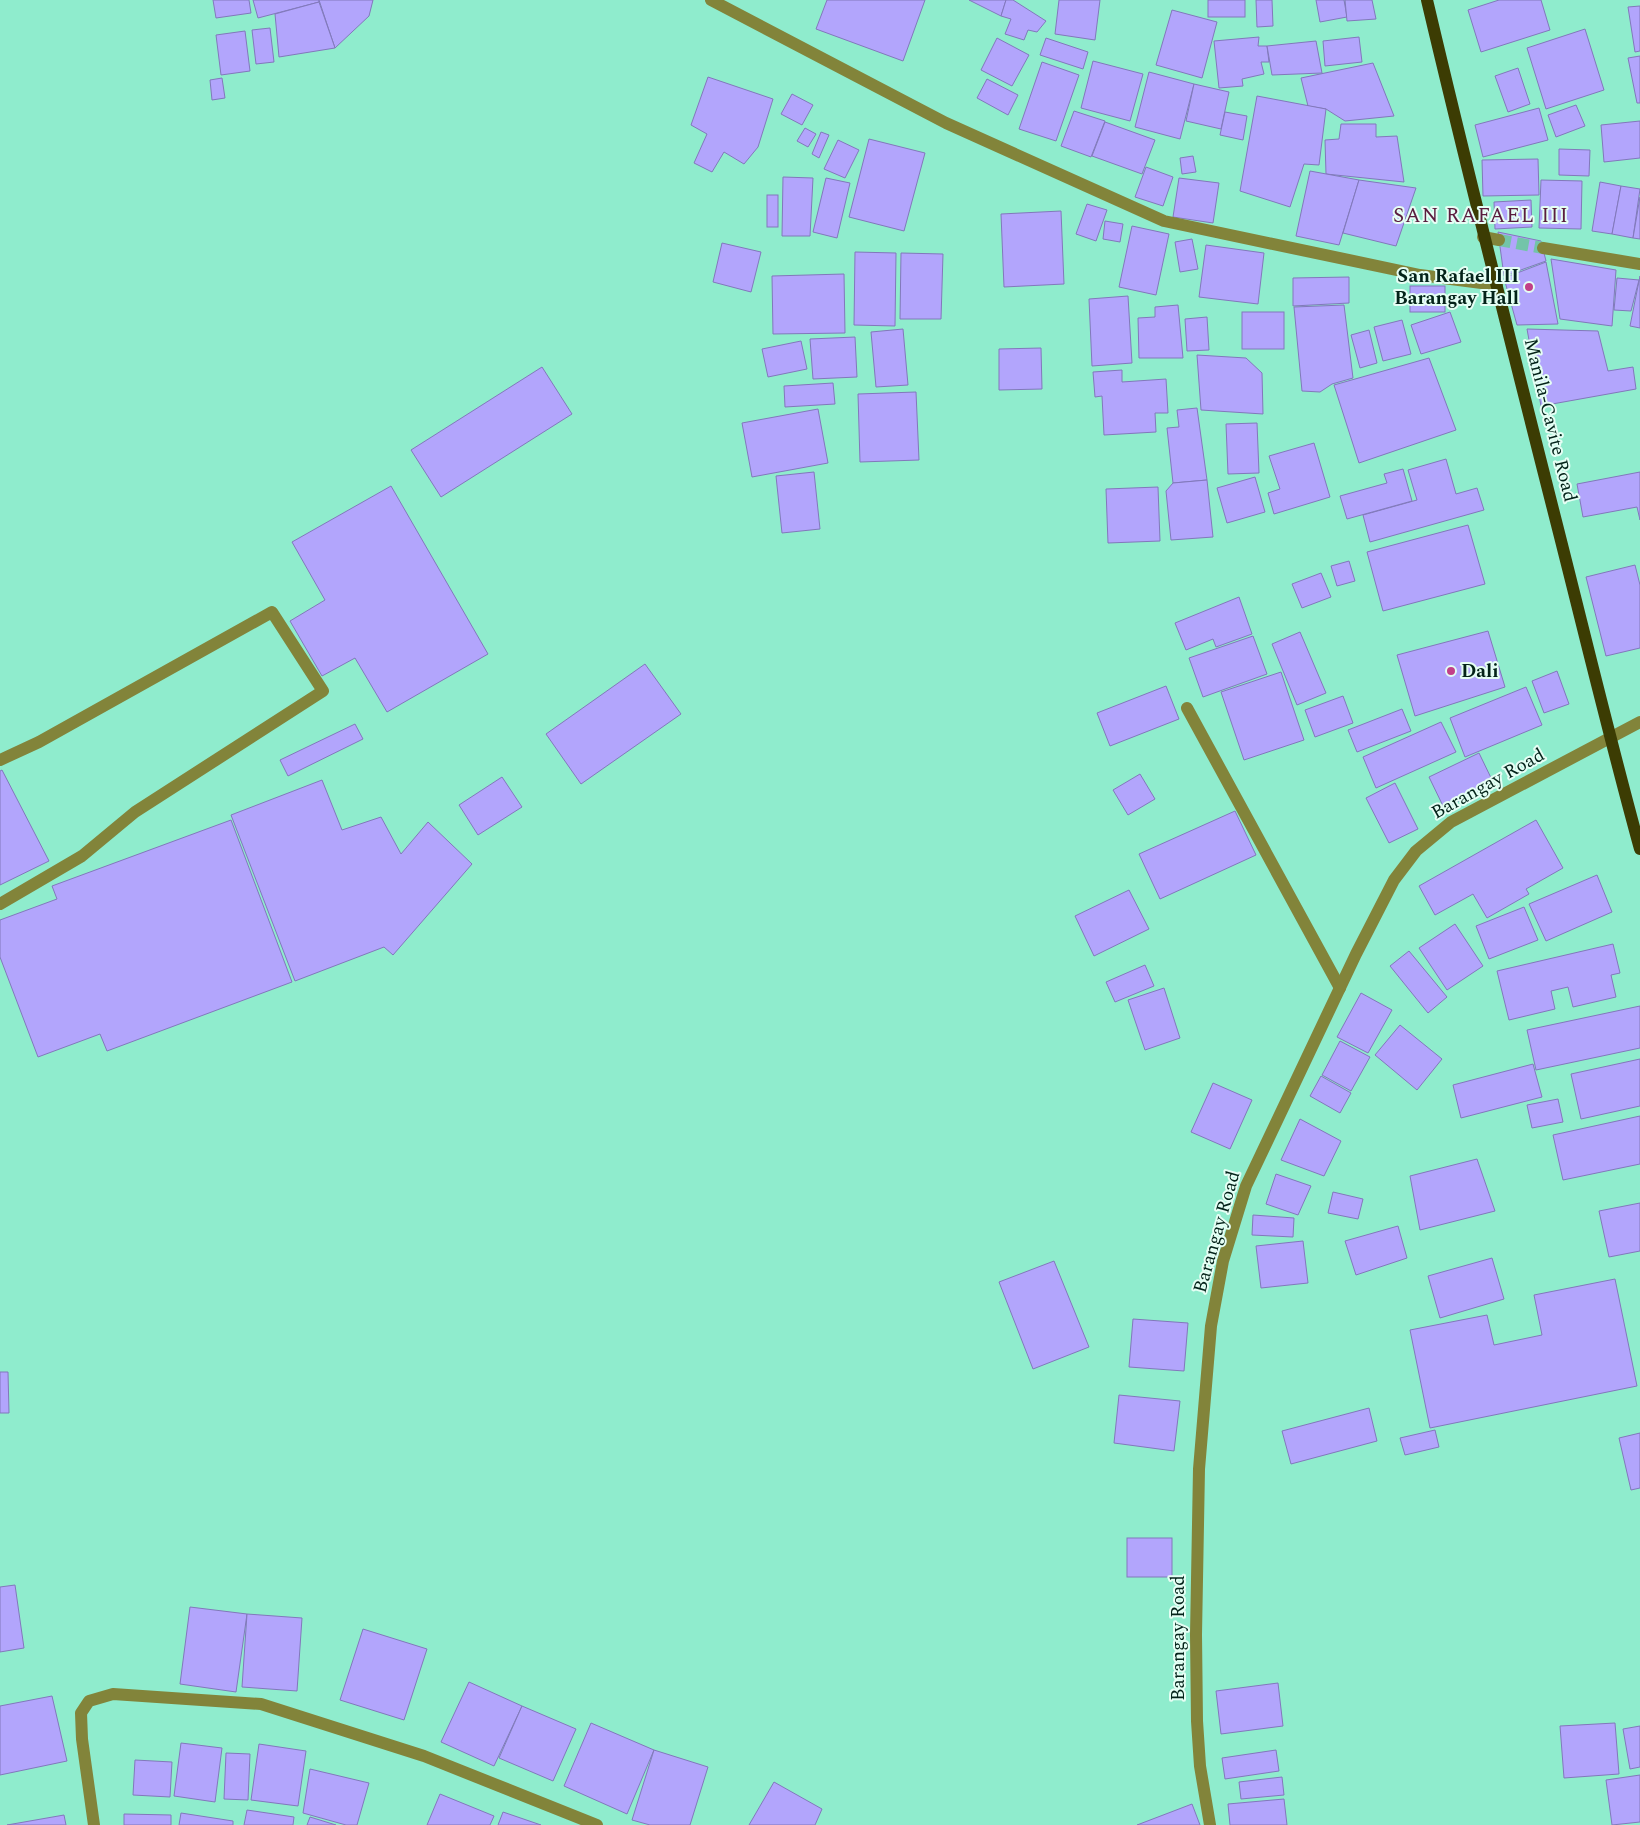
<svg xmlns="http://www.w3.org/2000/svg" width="1640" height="1825" font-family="Spectral,serif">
	<rect width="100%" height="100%" fill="#8feccd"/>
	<g fill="#b2a5fc" stroke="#8278bb">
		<polygon points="213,0 249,0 251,13 216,18"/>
		<polygon points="253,0 319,0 319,2 258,18"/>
		<polygon points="319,0 373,0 369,16 335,48"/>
		<polygon points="827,0 925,0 903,61 816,29"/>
		<polygon points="969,0 1006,0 1001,16"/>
		<polygon points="1006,0 1013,0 1046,21 1037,32 1028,30 1024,40 1005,34 1011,19 1001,16"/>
		<polygon points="1059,0 1100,0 1095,40 1055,34"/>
		<rect x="1208" y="0" width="37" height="17"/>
		<polygon points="1256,0 1272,0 1273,26 1257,27"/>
		<polygon points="1316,0 1344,0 1347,17 1320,22"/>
		<polygon points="1345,0 1372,0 1376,19 1347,21"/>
		<polygon points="1499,0 1541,0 1550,30 1481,52 1468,10"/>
		<polygon points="319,2 335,48 279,57 275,14"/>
		<polygon points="1640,6 1640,51 1635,52 1628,7"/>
		<polygon points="1172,10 1217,22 1202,78 1156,65"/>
		<polygon points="270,28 274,62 256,64 252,30"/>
		<polygon points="1585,29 1604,90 1546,109 1527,48"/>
		<polygon points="245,31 250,71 221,75 216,35"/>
		<polygon points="1259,37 1258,46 1267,46 1269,62 1261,62 1264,74 1242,79 1243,86 1219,88 1214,41"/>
		<polygon points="1359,37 1362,62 1325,66 1323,41"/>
		<polygon points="997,38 1029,55 1012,86 981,70"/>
		<polygon points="1046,38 1088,52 1083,69 1040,55"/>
		<polygon points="1316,41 1322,73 1272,75 1267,46"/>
		<polygon points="1640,56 1640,103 1637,103 1628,58"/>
		<polygon points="1093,61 1143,74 1130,121 1081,108"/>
		<polygon points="1042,62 1079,75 1056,141 1019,129"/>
		<polygon points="1373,63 1394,116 1345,121 1326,109 1308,106 1301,78"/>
		<polygon points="1518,68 1530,104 1508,112 1495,76"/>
		<polygon points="1149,72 1194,84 1180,139 1135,127"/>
		<polygon points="708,77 773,99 758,147 744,164 724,152 712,172 694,163 707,134 691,125"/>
		<polygon points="222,78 225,98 212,100 210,80"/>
		<polygon points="987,79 1018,95 1008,115 977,98"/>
		<polygon points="1194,84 1229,92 1221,129 1186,121"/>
		<polygon points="792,94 813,105 802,125 781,114"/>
		<polygon points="1257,96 1326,109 1319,165 1304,164 1290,207 1240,191"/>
		<polygon points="1576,105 1585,126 1556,137 1548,115"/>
		<polygon points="1539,108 1548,140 1483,157 1475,125"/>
		<polygon points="1074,111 1105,121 1091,157 1061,146"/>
		<polygon points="1225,112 1247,116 1243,140 1220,135"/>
		<polygon points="1640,121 1640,158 1604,162 1601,125"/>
		<polygon points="1105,122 1155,140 1142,174 1092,156"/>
		<polygon points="1341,124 1376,124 1376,137 1397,136 1404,182 1326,174 1325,140 1339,139"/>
		<polygon points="805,128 816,134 808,147 797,141"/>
		<polygon points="821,132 829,135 819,158 812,154"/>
		<polygon points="869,139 925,153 904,231 849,217"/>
		<polygon points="838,140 859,150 845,178 824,169"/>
		<polygon points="1559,149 1590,150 1589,176 1559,175"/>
		<polygon points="1193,156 1196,172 1182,174 1180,158"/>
		<polygon points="1538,159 1539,195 1483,196 1482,160"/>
		<polygon points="1146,167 1173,177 1163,206 1135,197"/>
		<polygon points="1310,171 1359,180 1339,245 1296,236"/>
		<polygon points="783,177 813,178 810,236 782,236"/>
		<polygon points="826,178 850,183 837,238 813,232"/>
		<polygon points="1179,178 1219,183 1213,223 1173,217"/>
		<polygon points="1359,180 1416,188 1396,246 1343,233"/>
		<polygon points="1541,180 1582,181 1581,229 1539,228"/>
		<polygon points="1600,182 1621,186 1612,234 1592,231"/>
		<polygon points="1621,186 1640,189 1633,238 1612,234"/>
		<rect x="767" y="195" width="11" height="32"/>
		<polygon points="1640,197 1640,239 1633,238"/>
		<polygon points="1531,200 1532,227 1495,229 1494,202"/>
		<polygon points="1087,204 1107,210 1096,241 1076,234"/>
		<polygon points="1061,211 1064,284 1004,287 1001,214"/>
		<polygon points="1105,221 1123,224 1120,242 1103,239"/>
		<polygon points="1132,226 1169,234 1156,295 1119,287"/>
		<polygon points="1498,232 1541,241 1546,261 1504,276"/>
		<polygon points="1192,239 1198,269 1180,272 1175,242"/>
		<polygon points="722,243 761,252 751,292 713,282"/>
		<polygon points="1206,245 1264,253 1258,304 1199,297"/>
		<polygon points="855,252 896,253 895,326 854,325"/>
		<polygon points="901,253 943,254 941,319 900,319"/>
		<polygon points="1551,259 1616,270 1612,326 1560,319"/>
		<polygon points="1546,262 1558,324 1517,325 1504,278"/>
		<polygon points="844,274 845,333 773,334 772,276"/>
		<polygon points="1640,276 1640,328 1630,326"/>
		<polygon points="1349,277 1349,303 1293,306 1293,278"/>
		<polygon points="1617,278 1639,280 1631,311 1614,310"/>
		<rect x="1410" y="286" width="35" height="26"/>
		<polygon points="1128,296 1132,363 1092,366 1089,299"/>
		<polygon points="1178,305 1183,358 1139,358 1138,318 1155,317 1155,307"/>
		<polygon points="1344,305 1353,378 1332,384 1320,392 1302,391 1294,307"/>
		<rect x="1242" y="312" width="42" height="37"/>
		<polygon points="1450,312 1461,342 1421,354 1411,325"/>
		<polygon points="1207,317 1209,350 1187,351 1185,319"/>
		<polygon points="1402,320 1411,354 1383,361 1374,327"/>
		<polygon points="903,329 908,385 876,387 871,332"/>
		<polygon points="1527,329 1598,331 1608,371 1633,367 1636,389 1541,406"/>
		<polygon points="1369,330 1377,363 1360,368 1351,335"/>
		<polygon points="855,337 857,377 813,379 810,339"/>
		<polygon points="801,341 807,369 768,377 762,349"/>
		<polygon points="1041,348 1042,389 999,390 999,349"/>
		<polygon points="1197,355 1246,358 1262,373 1263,414 1201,410"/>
		<polygon points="1429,358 1456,430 1359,463 1334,385"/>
		<polygon points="542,367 572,414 441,497 411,450"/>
		<polygon points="1122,370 1122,382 1166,379 1168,413 1155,413 1156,432 1104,435 1102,396 1095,397 1093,372"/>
		<polygon points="833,383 835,404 785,407 784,386"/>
		<polygon points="916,392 919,460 860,462 858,394"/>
		<polygon points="1197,408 1207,480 1173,483 1167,428 1179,427 1177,410"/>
		<polygon points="818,409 828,463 752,477 742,423"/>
		<polygon points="1257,423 1259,473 1228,474 1226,424"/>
		<polygon points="1314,443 1330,497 1274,514 1268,493 1280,489 1269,456"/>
		<polygon points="1446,459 1456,494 1477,488 1484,510 1370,542 1363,515 1417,500 1408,470"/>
		<polygon points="1403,469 1412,501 1347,519 1340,496 1387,483 1384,474"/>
		<polygon points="814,472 820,529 782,533 776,476"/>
		<polygon points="1640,472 1640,520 1637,507 1583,517 1577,484"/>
		<polygon points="1255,477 1265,512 1227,523 1217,488"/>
		<polygon points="1207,480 1213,537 1171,540 1166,491 1173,483"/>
		<polygon points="391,486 488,654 387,712 355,658 322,676 290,621 325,600 292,542"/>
		<polygon points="1158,487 1160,541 1108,543 1106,489"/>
		<polygon points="1468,525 1485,584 1383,611 1367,552"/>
		<polygon points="1349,561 1355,581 1337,586 1331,566"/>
		<polygon points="1635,565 1640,585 1640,648 1606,656 1586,577"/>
		<polygon points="1321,573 1331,597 1302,608 1292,584"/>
		<polygon points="1239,597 1252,634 1216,647 1213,639 1186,650 1175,623"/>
		<polygon points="1488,631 1505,687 1415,716 1397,655"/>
		<polygon points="1300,632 1326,693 1297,705 1272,644"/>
		<polygon points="1253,636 1267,674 1203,697 1189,658"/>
		<polygon points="645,664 681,714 581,784 546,734"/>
		<polygon points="1557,671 1569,704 1544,713 1532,681"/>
		<polygon points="1281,672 1304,740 1244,760 1221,692"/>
		<polygon points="1166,686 1179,719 1110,746 1097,713"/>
		<polygon points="1526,687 1542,725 1465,757 1450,718"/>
		<polygon points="1343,696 1353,723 1315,737 1305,710"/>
		<polygon points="1402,709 1411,731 1357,752 1348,730"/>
		<polygon points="1441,722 1456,752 1376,788 1363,757"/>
		<polygon points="355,724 363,739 288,776 280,760"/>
		<polygon points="1479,753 1494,784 1444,808 1429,777"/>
		<polygon points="2,770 49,861 0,885 0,771"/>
		<polygon points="1140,774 1155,799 1128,815 1113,790"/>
		<polygon points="502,777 522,807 478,835 459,805"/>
		<polygon points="322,780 342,830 381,817 401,854 428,822 472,864 393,955 384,947 295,981 231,815"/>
		<polygon points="1395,783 1418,829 1389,843 1366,798"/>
		<polygon points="1235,811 1256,855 1160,899 1139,854"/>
		<polygon points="231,820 292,982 107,1051 100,1034 38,1057 0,957 0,920 57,899 52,886"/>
		<polygon points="1536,820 1563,868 1526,889 1529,894 1487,918 1473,894 1435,915 1419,886"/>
		<polygon points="1597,875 1612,912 1546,941 1529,904"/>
		<polygon points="1129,890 1149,929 1094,956 1075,916"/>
		<polygon points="1524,907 1538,940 1489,959 1476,926"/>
		<polygon points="1455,924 1483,966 1447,990 1419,948"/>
		<polygon points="1613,944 1620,973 1611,975 1616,997 1573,1007 1568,987 1551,991 1555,1009 1509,1020 1497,971"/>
		<polygon points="1409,951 1447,997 1428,1013 1390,966"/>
		<polygon points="1145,965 1154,986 1115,1002 1106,982"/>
		<polygon points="1164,988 1180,1038 1145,1050 1128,1000"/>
		<polygon points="1361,993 1392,1010 1368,1053 1337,1037"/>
		<polygon points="1640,1006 1640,1048 1536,1070 1527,1030"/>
		<polygon points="1400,1025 1442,1059 1417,1090 1375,1055"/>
		<polygon points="1340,1041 1370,1057 1351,1091 1322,1075"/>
		<polygon points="1640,1059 1640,1106 1581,1119 1571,1074"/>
		<polygon points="1533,1064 1542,1097 1461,1118 1453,1085"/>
		<polygon points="1321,1076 1351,1093 1340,1113 1310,1096"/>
		<polygon points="1213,1083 1252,1100 1230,1149 1191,1132"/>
		<polygon points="1558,1099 1563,1122 1532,1128 1527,1105"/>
		<polygon points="1640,1116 1640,1164 1563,1180 1553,1135"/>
		<polygon points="1300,1119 1341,1141 1324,1176 1281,1160"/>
		<polygon points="1477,1159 1495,1211 1420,1230 1410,1176"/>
		<polygon points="1276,1174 1311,1186 1298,1215 1266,1204"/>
		<polygon points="1333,1192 1363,1199 1358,1219 1328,1213"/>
		<polygon points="1640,1203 1640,1251 1609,1257 1599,1211"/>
		<polygon points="1253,1215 1294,1218 1293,1237 1252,1235"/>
		<polygon points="1398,1226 1407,1258 1356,1275 1345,1241"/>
		<polygon points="1303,1241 1308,1283 1261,1288 1256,1246"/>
		<polygon points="1492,1258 1504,1299 1440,1318 1428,1276"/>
		<polygon points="1054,1261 1089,1347 1033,1369 999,1282"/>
		<polygon points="1615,1279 1637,1386 1430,1428 1410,1330 1487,1315 1494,1345 1542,1335 1534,1295"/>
		<polygon points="1133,1319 1188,1323 1184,1371 1129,1367"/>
		<polygon points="0,1372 8,1372 9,1413 0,1413"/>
		<polygon points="1119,1395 1180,1401 1174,1451 1114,1443"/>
		<polygon points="1369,1408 1377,1441 1291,1464 1282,1431"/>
		<polygon points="1435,1430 1439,1447 1405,1455 1400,1438"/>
		<polygon points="1640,1433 1640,1488 1631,1490 1619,1438"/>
		<rect x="1127" y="1538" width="45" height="39"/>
		<polygon points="15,1585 24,1648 0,1652 0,1587"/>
		<polygon points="190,1607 247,1614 236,1692 180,1684"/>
		<polygon points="247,1614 302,1618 297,1691 242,1687"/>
		<polygon points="363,1629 427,1649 404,1720 340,1700"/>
		<polygon points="469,1682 522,1706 494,1766 441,1742"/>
		<polygon points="1278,1683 1283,1726 1221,1734 1216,1691"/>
		<polygon points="52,1696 67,1761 0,1775 0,1706"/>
		<polygon points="522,1706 576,1729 553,1781 499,1758"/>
		<polygon points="591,1723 654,1750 627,1814 564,1786"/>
		<polygon points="1615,1723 1619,1774 1564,1778 1560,1726"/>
		<polygon points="1640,1726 1640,1767 1630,1769 1623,1729"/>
		<polygon points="181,1743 222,1748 215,1802 174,1796"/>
		<polygon points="259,1744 306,1751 298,1806 251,1800"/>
		<polygon points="654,1750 708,1767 690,1825 650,1825 632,1820"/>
		<polygon points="1276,1750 1279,1771 1225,1779 1222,1758"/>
		<polygon points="226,1753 250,1754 248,1800 224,1799"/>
		<polygon points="135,1760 172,1762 170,1797 133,1795"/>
		<polygon points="310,1769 369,1783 357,1825 346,1825 303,1813"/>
		<polygon points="1640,1775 1640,1822 1612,1825 1606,1780"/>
		<polygon points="1282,1777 1284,1795 1241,1799 1239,1782"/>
		<polygon points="774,1782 822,1809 815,1825 749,1825"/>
		<polygon points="440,1794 494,1816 490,1825 427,1825"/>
		<polygon points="1284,1799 1287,1825 1230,1825 1228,1804"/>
		<polygon points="1192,1804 1200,1825 1137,1825"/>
		<polygon points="247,1810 294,1817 293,1825 244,1825"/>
		<polygon points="503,1812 541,1825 498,1825"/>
		<polygon points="181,1813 233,1821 233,1825 179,1825"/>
		<polygon points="124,1814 171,1815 171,1825 124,1825"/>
		<polygon points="64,1815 66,1825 7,1825"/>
		<polygon points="310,1817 336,1825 307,1825"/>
	</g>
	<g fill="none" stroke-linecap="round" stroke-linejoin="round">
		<polyline stroke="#73c4a9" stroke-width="12" stroke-dasharray="12 6" stroke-linecap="butt" points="1499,240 1543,248"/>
		<g stroke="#82843a" stroke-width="12">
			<polyline points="711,0 946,123 1164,221 1420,275 1497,285"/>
			<polyline points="1483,237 1499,240"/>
			<polyline points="1543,248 1640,264"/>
			<polyline points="1187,708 1340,988"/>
			<polyline points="0,760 39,742 272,612 323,691 135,812 82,856 0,904"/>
			<polyline points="94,1825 82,1739 81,1713 89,1701 113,1694 261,1704 424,1756 597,1825"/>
			<polyline points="1210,1825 1200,1766 1197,1721 1196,1635 1199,1469 1211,1326 1223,1261 1246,1186 1356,954 1394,880 1416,851 1451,822 1640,722"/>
		</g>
		<path stroke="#3c3c03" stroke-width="12" d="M 1427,0 C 1468,174 1512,348 1556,521 C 1584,631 1610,740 1640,849"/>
	</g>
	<g fill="#c24088" stroke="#e5fef4" stroke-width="2">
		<circle cx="1529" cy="287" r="5"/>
		<circle cx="1451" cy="671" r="5"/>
	</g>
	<g text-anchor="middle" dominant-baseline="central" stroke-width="4" stroke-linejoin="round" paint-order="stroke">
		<g font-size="19" font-weight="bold" fill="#032219" stroke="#e5fef4" text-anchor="end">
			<text x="1519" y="276">San Rafael III<tspan x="1519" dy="22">Barangay Hall</tspan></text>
			<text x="1461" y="671" text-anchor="start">Dali</text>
		</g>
		<g font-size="19" fill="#032219" stroke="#e5fef4">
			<text transform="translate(1550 420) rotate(76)">Manila-Cavite Road</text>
			<text transform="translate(1488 784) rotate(-29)">Barangay Road</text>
			<text transform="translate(1217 1232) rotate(-74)">Barangay Road</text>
			<text transform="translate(1178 1638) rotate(-90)">Barangay Road</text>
		</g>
		<g font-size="21" letter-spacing="1" fill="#5a1c3e" stroke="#e5fef4">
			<text x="1481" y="216">SAN RAFAEL III</text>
		</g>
	</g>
</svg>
